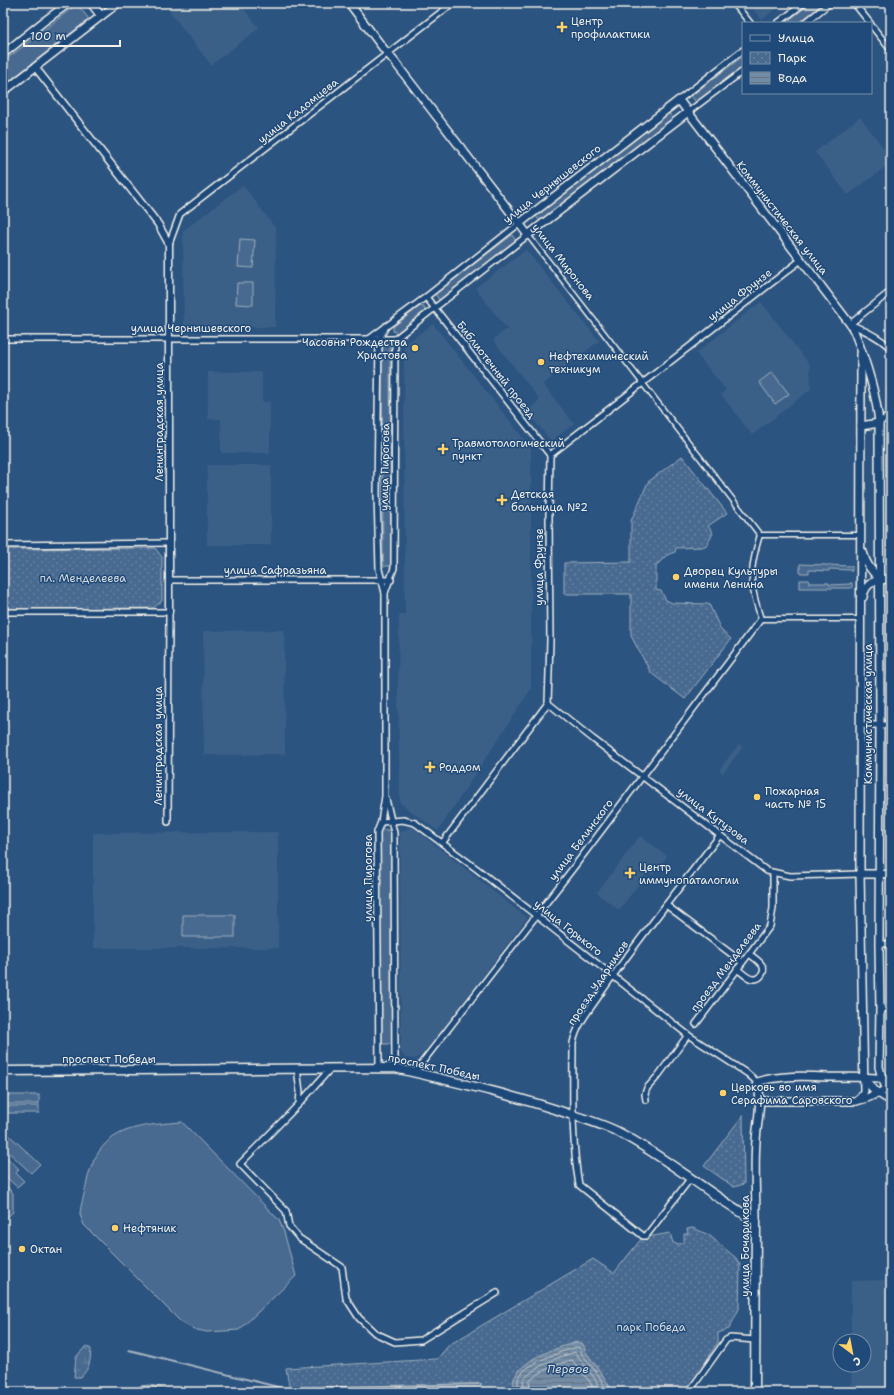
<svg xmlns="http://www.w3.org/2000/svg" width="894" height="1395" font-family="'Shantell Sans',sans-serif">
	<defs>
		<pattern id="wetland-marsh" width="20" height="14" patternUnits="userSpaceOnUse"><rect width="20" height="14" fill="#496b90"/><path d="M1 5h8M5 5V1M11 12h8M15 12V8" fill="none" stroke="#6481a0"/></pattern>
		<pattern id="park-dots" width="8" height="8" patternUnits="userSpaceOnUse"><rect width="8" height="8" fill="#496b90"/><path d="M2 2h.1M6 6h.1" fill="none" stroke="#6481a0" stroke-width="1.8" stroke-linecap="round"/></pattern>
		<pattern id="water-rules" width="6" height="5" patternUnits="userSpaceOnUse"><rect width="6" height="5" fill="#738ca6"/><path d="M0 2.5h6" fill="none" stroke="#647484"/></pattern>
	</defs>
	<rect width="100%" height="100%" fill="#2c5481"/>
	<filter id="ink" filterUnits="userSpaceOnUse"><feTurbulence type="fractalNoise" baseFrequency=".025" numOctaves="2"/><feDisplacementMap in="SourceGraphic" scale="8" xChannelSelector="R" yChannelSelector="G"/><feConvolveMatrix kernelMatrix="1 2 1 2 8 2 1 2 1" color-interpolation-filters="sRGB"/></filter>
	<g filter="url(#ink)">
		<g fill="#3b6088">
			<polygon points="180,3 239,3 259,28 211,65 169,11"/>
			<polygon points="748,3 783,3 762,20"/>
			<polygon points="860,117 891,158 891,163 848,195 815,152"/>
			<polygon points="243,185 276,229 275,327 184,327 183,231"/>
			<polygon points="526,250 599,341 543,384 574,424 551,441 527,411 540,400 493,340 507,329 475,288"/>
			<polygon points="761,302 810,365 811,389 752,435 721,394 726,390 696,353"/>
			<polygon points="433,324 531,448 531,689 438,831 400,803 398,689 399,615 405,615 404,345"/>
			<polygon points="208,372 262,372 262,402 270,402 270,453 221,453 221,419 208,419"/>
			<rect x="207" y="465" width="64" height="80"/>
			<polygon points="284,630 285,754 204,755 203,631"/>
			<polygon points="739,744 743,747 723,773 719,770"/>
			<polygon points="412,827 527,918 425,1052 415,1059 406,1058 401,1052 400,832"/>
			<polygon points="278,832 278,948 93,948 93,833"/>
			<polygon points="640,836 667,856 652,875 648,872 619,910 597,893"/>
			<polygon points="891,1280 891,1392 851,1392 852,1365 864,1365 864,1341 851,1341 851,1281"/>
		</g>
		<g fill="#496b90" stroke="#9eaebc">
			<polygon points="811,3 824,3 798,23 785,23"/>
			<polygon points="77,4 89,19 3,86 3,62"/>
			<polygon points="743,56 743,66 696,102 691,96"/>
			<polygon points="669,113 674,120 541,223 536,216"/>
			<polygon points="512,235 517,242 440,301 435,294"/>
			<polygon points="240,239 255,240 253,268 238,267"/>
			<polygon points="237,283 253,283 253,305 236,304"/>
			<polygon points="420,306 424,307 425,312 397,333 393,331 393,327"/>
			<polygon points="382,344 390,344 391,566 383,566"/>
			<polygon points="772,372 789,394 775,404 759,382"/>
			<polygon points="800,564 852,566 852,571 850,571 850,570 829,569 829,571 809,570 809,573 800,573"/>
			<polygon points="800,580 809,580 809,583 829,583 829,585 850,584 850,583 852,583 852,588 800,588"/>
			<polygon points="379,830 391,830 392,1044 382,1044"/>
			<rect x="183" y="915" width="52" height="22"/>
			<rect x="3" y="1095" width="36" height="9"/>
			<rect x="3" y="1106" width="36" height="7"/>
			<path d="M 182,1122 L 279,1220 L 284,1232 L 296,1276 L 239,1330 L 207,1332 L 193,1329 L 180,1321 L 84,1225 C 83,1221 80,1217 80,1213 C 81,1204 84,1195 86,1186 C 97,1128 132,1126 182,1122 Z"/>
			<polygon points="9,1135 40,1164 31,1173 3,1147 3,1141"/>
			<polygon points="3,1154 19,1169 16,1173 24,1181 17,1187 3,1174"/>
			<polygon points="3,1183 13,1193 13,1212 3,1221"/>
		</g>
		<path fill="url(#wetland-marsh)" stroke="#9eaebc" d="M 86,1346 L 91,1349 C 90,1363 90,1367 81,1377 L 74,1377 L 76,1357 Z"/>
		<g fill="url(#park-dots)" stroke="#9eaebc">
			<polygon points="682,456 727,513 708,526 713,533 707,545 702,547 676,548 675,552 667,555 658,564 656,564 656,590 661,591 666,600 672,603 709,604 721,630 731,639 685,699 651,673 631,636 631,594 564,594 564,563 631,562 631,521 648,482"/>
			<polygon points="155,548 162,557 162,601 153,608 3,609 3,549"/>
			<polygon points="743,1115 744,1184 734,1187 704,1166"/>
			<polygon points="693,1228 709,1235 736,1258 740,1265 739,1309 729,1329 718,1333 718,1342 693,1382 683,1392 290,1392 286,1368 437,1359 449,1345 593,1259 614,1273 642,1238 670,1233 673,1243 680,1244 684,1242 684,1234 688,1234 687,1229"/>
		</g>
		<g fill="url(#water-rules)" stroke="#a7b4c0">
			<path d="M 577,1342 L 583,1344 L 586,1352 L 602,1374 L 613,1392 L 517,1392 L 513,1382 C 520,1358 555,1349 577,1342 Z"/>
			<polygon points="150,1385 179,1392 133,1392 140,1386"/>
		</g>
		<g fill="none" stroke-linecap="round" stroke-linejoin="round">
			<g stroke="#c0c9ce" stroke-width="1">
				<path d="M 520,1392 C 520,1388 517,1384 518,1380 C 521,1364 563,1351 577,1347 L 580,1348 L 582,1354 L 599,1376 L 608,1392"/>
				<path d="M 525,1392 L 523,1380 C 537,1365 556,1358 575,1352 L 595,1379 L 602,1392"/>
				<path d="M 531,1392 L 529,1382 C 540,1370 557,1364 572,1360 L 590,1382 L 595,1392"/>
			</g>
			<g stroke="#a7b4c0" stroke-width="2">
				<polyline points="129,1350 282,1388"/>
				<polyline points="290,1388 481,1384"/>
			</g>
			<g stroke="#f4f1e8" stroke-width="7">
				<g id="pedestrian">
					<polyline points="528,235 760,535"/>
					<path d="M 860,535 L 760,535 C 756,548 752,562 752,575 C 751,590 757,605 761,619 L 860,619"/>
				</g>
			</g>
			<g stroke="#f4f1e8" stroke-width="8">
				<g id="minor">
					<polyline points="734,3 750,23"/>
					<polyline points="854,3 870,23"/>
					<polyline points="778,23 804,3"/>
					<polyline points="805,23 830,3"/>
					<polyline points="871,25 891,50"/>
					<polyline points="679,100 743,50"/>
					<polyline points="688,112 743,71"/>
					<polyline points="169,244 180,214 453,3"/>
					<path d="M 891,291 L 850,324 C 865,331 880,337 891,349"/>
					<polyline points="426,297 550,455"/>
					<polyline points="3,339 395,339 528,235"/>
					<polyline points="369,339 426,297 520,223"/>
					<polyline points="879,423 891,414"/>
					<polyline points="550,455 801,260"/>
					<polyline points="3,545 169,543"/>
					<polyline points="169,580 391,580"/>
					<polyline points="385,593 394,568 395,339"/>
					<polyline points="3,612 169,612 168,822"/>
					<polyline points="548,703 593,739 767,871 790,876 860,874"/>
					<polyline points="861,725 891,725"/>
					<polyline points="386,799 394,833 395,1068"/>
					<polyline points="381,822 403,820 415,823 477,869 688,1035 748,1074 757,1082"/>
					<polyline points="443,842 548,703 550,641 549,515 550,455"/>
					<polyline points="666,905 742,962"/>
					<polyline points="879,944 891,944"/>
					<path d="M 737,969 C 742,972 747,979 753,979 C 761,980 767,970 761,964 C 758,960 753,957 749,954"/>
					<polyline points="880,1009 891,1009"/>
					<polyline points="696,1024 770,926 773,908 773,873"/>
					<polyline points="379,1067 377,832 381,822 385,796 385,593 379,569 377,494 379,339 386,326"/>
					<polyline points="297,1068 300,1092 299,1104 240,1164 286,1211 289,1226 299,1238 342,1267 346,1298 359,1318 375,1333 395,1342 421,1340 497,1293"/>
					<polyline points="414,1073 574,867 761,619"/>
					<polyline points="878,1094 891,1102"/>
					<polyline points="646,1100 645,1094 647,1088 658,1076 688,1035"/>
					<polyline points="299,1104 331,1068"/>
					<path d="M 690,1179 L 646,1236 L 643,1236 L 579,1185 C 571,1139 573,1090 573,1043 C 577,1023 592,1007 603,990 C 640,937 681,886 720,835"/>
					<polyline points="689,1392 726,1340 730,1338 755,1340"/>
				</g>
			</g>
			<g stroke="#f4f1e8" stroke-width="9">
				<g id="tertiary">
					<polyline points="35,67 158,224 169,244 169,612"/>
					<polyline points="879,874 891,874"/>
				</g>
			</g>
			<g stroke="#f4f1e8" stroke-width="10">
				<g id="secondary">
					<polyline points="91,3 101,16"/>
					<polyline points="349,3 383,48 394,61 528,235 688,112"/>
					<polyline points="3,54 43,22 69,3"/>
					<polyline points="3,92 118,3"/>
					<path d="M 520,223 L 679,100 L 850,324 L 854,331 C 866,361 876,391 879,423 L 880,725 L 879,944 L 880,1009 L 879,1067 L 882,1078 L 887,1090"/>
					<polyline points="861,426 879,423"/>
					<path d="M 863,552 C 866,564 871,571 880,579"/>
					<path d="M 863,597 C 865,582 877,579 891,579"/>
					<polyline points="860,874 879,874"/>
					<polyline points="863,1078 878,1094"/>
					<polyline points="759,1101 856,1101 867,1098 890,1088"/>
					<polyline points="856,1101 861,1097 864,1091 860,874 861,354"/>
					<path d="M 756,1221 C 756,1194 754,1167 756,1141 C 757,1122 763,1100 757,1082 C 780,1075 804,1076 828,1077 C 849,1077 870,1077 891,1079"/>
				</g>
			</g>
			<g stroke="#f4f1e8" stroke-width="11">
				<path id="primary" d="M 3,1071 L 395,1068 C 455,1082 514,1095 572,1115 C 588,1120 605,1125 620,1133 C 668,1158 709,1195 756,1221 L 755,1392"/>
			</g>
			<use href="#pedestrian" stroke="#1f4a7a" stroke-width="4"/>
			<use href="#minor" stroke="#1f4a7a" stroke-width="5"/>
			<use href="#tertiary" stroke="#1f4a7a" stroke-width="6"/>
			<use href="#secondary" stroke="#1f4a7a" stroke-width="7"/>
			<use href="#primary" stroke="#1f4a7a" stroke-width="8"/>
		</g>
	</g>
	<g fill="#ffd166" stroke="#1f4a7a" stroke-width="1.5">
		<path d="M560 21h4v4h4v4h-4v4h-4v-4h-4v-4h4z"/>
		<circle cx="415" cy="348" r="4"/>
		<circle cx="541" cy="362" r="4"/>
		<path d="M441 443h4v4h4v4h-4v4h-4v-4h-4v-4h4z"/>
		<path d="M500 494h4v4h4v4h-4v4h-4v-4h-4v-4h4z"/>
		<circle cx="676" cy="577" r="4"/>
		<path d="M428 761h4v4h4v4h-4v4h-4v-4h-4v-4h4z"/>
		<circle cx="757" cy="797" r="4"/>
		<path d="M628 867h4v4h4v4h-4v4h-4v-4h-4v-4h4z"/>
		<circle cx="723" cy="1093" r="4"/>
		<circle cx="115" cy="1228" r="4"/>
		<circle cx="22" cy="1249" r="4"/>
	</g>
	<g text-anchor="middle" dominant-baseline="central" stroke-width="3" stroke-linejoin="round" paint-order="stroke">
		<g font-size="11" fill="#f4f1e8" stroke="#1f4a7a" text-anchor="start">
			<text x="571" y="21">Центр<tspan x="571" dy="13">профилактики</tspan></text>
			<text x="407" y="342" text-anchor="end">Часовня Рождества<tspan x="407" dy="13">Христова</tspan></text>
			<text x="549" y="356">Нефтехимический<tspan x="549" dy="13">техникум</tspan></text>
			<text x="452" y="443">Травмотологический<tspan x="452" dy="13">пункт</tspan></text>
			<text x="511" y="494">Детская<tspan x="511" dy="13">больница №2</tspan></text>
			<text x="684" y="571">Дворец Культуры<tspan x="684" dy="13">имени Ленина</tspan></text>
			<text x="439" y="767">Роддом</text>
			<text x="765" y="791">Пожарная<tspan x="765" dy="13">часть № 15</tspan></text>
			<text x="639" y="867">Центр<tspan x="639" dy="13">иммунопаталогии</tspan></text>
			<text x="731" y="1087">Церковь во имя<tspan x="731" dy="13">Серафима Саровского</tspan></text>
			<text x="123" y="1228">Нефтяник</text>
			<text x="30" y="1249">Октан</text>
		</g>
		<g font-size="11" fill="#f4f1e8" stroke="#1f4a7a">
			<text transform="translate(298 111) rotate(-38)">улица Кадомцева</text>
			<text transform="translate(552 184) rotate(-38)">улица Чернышевского</text>
			<text transform="translate(782 218) rotate(52)">Коммунистическая улица</text>
			<text transform="translate(563 262) rotate(52)">улица Миронова</text>
			<text transform="translate(740 295) rotate(-38)">улица Фрунзе</text>
			<text x="191" y="328">улица Чернышевского</text>
			<text transform="translate(496 370) rotate(52)">Библиотечный проезд</text>
			<text transform="translate(159 422) rotate(-90)">Ленинградская улица</text>
			<text transform="translate(385 467) rotate(-89)">улица Пирогова</text>
			<text transform="translate(539 567) rotate(-90)">улица Фрунзе</text>
			<text x="275" y="570">улица Сафразьяна</text>
			<text transform="translate(868 714) rotate(-90)">Коммунистическая улица</text>
			<text transform="translate(158 746) rotate(-90)">Ленинградская улица</text>
			<text transform="translate(713 816) rotate(37)">улица Кутузова</text>
			<text transform="translate(581 840) rotate(-53)">улица Белинского</text>
			<text transform="translate(368 878) rotate(-90)">улица Пирогова</text>
			<text transform="translate(568 928) rotate(38)">улица Горького</text>
			<text transform="translate(726 967) rotate(-53)">проезд Менделеева</text>
			<text transform="translate(598 983) rotate(-56)">проезд Ударников</text>
			<text x="109" y="1059">проспект Победы</text>
			<text transform="translate(434 1067) rotate(12)">проспект Победы</text>
			<text transform="translate(745 1246) rotate(-90)">улица Бочарикова</text>
		</g>
		<g font-size="11" fill="#dadddb" stroke="#1f4a7a">
			<text x="83" y="578">пл. Менделеева</text>
			<text x="651" y="1327">парк Победa</text>
		</g>
		<g font-size="12" font-style="italic" fill="#dadddb" stroke="#1f4a7a">
			<text x="568" y="1369">Первое</text>
		</g>
	</g>
	<rect width="894" height="1395" fill="none" stroke="#1f4a7a" stroke-width="16"/>
	<rect x="8" y="8" width="878" height="1379" fill="none" stroke="#f4f1e8" stroke-width="1.5" filter="url(#ink)"/>
	<rect x="742" y="22" width="130" height="72" fill="#1f4a7a" stroke="#748da6"/>
	<rect x="750" y="35" width="20" height="6" fill="#1f4a7a" stroke="#748da6"/>
	<text x="778" y="42" font-size="12" fill="#f4f1e8">Улица</text>
	<rect x="750" y="52" width="20" height="12" fill="url(#park-dots)" stroke="#748da6"/>
	<text x="778" y="62" font-size="12" fill="#f4f1e8">Парк</text>
	<rect x="750" y="72" width="20" height="12" fill="url(#water-rules)" stroke="#748da6"/>
	<text x="778" y="82" font-size="12" fill="#f4f1e8">Вода</text>
	<g transform="translate(852 1353) rotate(148)"><circle r="19" fill="#1f4a7a" stroke="#748da6"/>
	<path d="M0-3L7 15L0 10L-7 15Z" fill="#ffd166"/>
	<text y="-6" font-size="11" font-weight="bold" text-anchor="middle" fill="#f4f1e8">С</text>
	</g>
	<path d="M24 40v6h96v-6" fill="none" stroke="#f4f1e8" stroke-width="2"/>
	<text x="30" y="40" font-size="12" fill="#f4f1e8" stroke="#1f4a7a" stroke-width="3" paint-order="stroke">100 m</text>
</svg>
